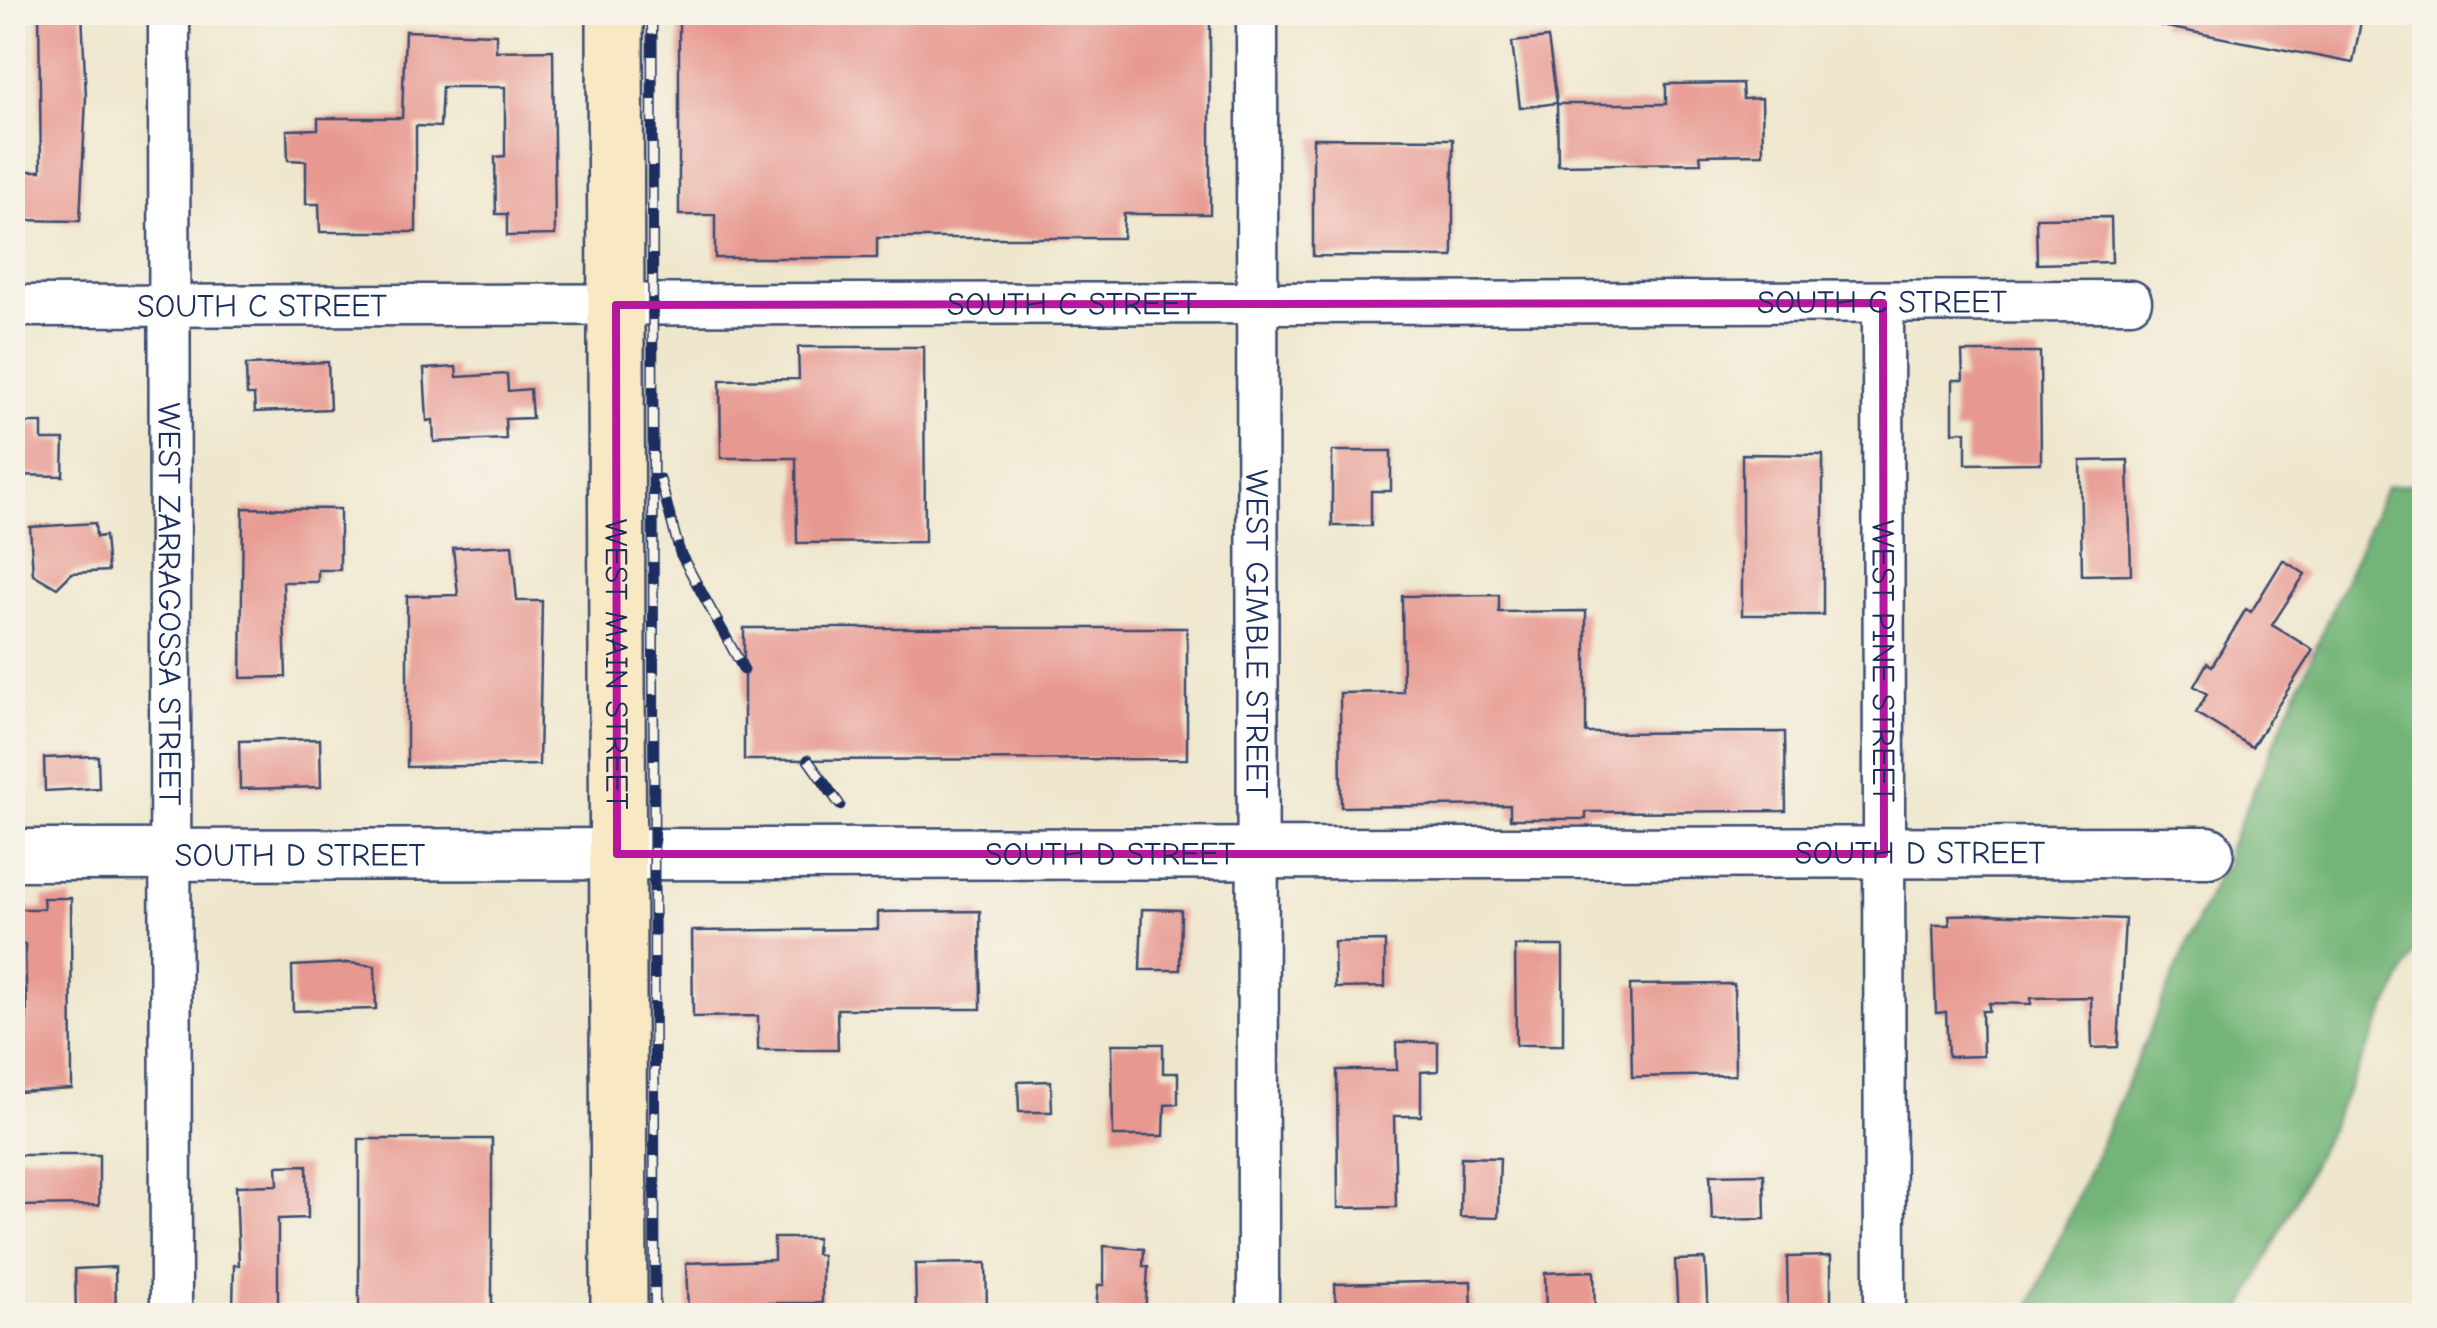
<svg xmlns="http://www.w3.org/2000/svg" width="2437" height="1328" font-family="'Comic Neue',sans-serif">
	<rect width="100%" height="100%" fill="#f7f3e8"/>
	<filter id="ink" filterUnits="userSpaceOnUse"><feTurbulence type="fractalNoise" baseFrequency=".01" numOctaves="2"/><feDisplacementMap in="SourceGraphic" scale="20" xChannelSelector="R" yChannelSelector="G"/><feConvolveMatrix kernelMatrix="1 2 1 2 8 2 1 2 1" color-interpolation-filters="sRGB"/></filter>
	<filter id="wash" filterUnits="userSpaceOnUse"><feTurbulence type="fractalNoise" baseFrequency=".0048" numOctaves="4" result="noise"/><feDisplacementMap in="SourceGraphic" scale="40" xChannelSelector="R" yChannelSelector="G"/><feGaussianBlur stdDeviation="2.25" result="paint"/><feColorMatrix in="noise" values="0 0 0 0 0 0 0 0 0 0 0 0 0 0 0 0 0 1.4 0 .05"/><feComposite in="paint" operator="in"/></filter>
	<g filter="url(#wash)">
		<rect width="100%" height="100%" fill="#efe7cd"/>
		<polygon fill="#73b578" stroke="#47726b" stroke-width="2.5" points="2424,482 2424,949 2417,946 2240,1315 2026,1316 2220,869 2227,869 2227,852 2386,487"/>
		<g id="blocks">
			<g fill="#e79890">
				<polygon points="39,12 82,12 86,97 80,221 13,220 12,179 22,179 22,171 41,171"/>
				<polygon points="679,12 1210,12 1210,214 1124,214 1123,238 877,238 877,258 715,258 715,215 679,215"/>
				<polygon points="2162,12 2344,12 2362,16 2353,63 2161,26"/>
				<polygon points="405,31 496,34 496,51 553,50 555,235 507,236 507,214 496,214 495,157 505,156 505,87 442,87 440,127 416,126 416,232 320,232 319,204 306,204 306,161 288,160 287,130 318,129 318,118 402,118"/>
				<polygon points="1548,38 1557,103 1520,108 1512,42"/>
				<polygon points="1742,83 1743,99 1762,98 1763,154 1700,155 1701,163 1558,165 1557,104 1666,104 1666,84"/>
				<polygon points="1313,138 1453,139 1453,257 1313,256"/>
				<polygon points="2111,217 2112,262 2037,264 2036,218"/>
				<polygon points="798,347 924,347 925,542 797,543 796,458 721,458 720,380 799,379"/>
				<polygon points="1962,352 2040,352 2041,463 1966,464 1966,431 1953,432 1953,380 1963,380"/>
				<polygon points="328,362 330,409 255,412 254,395 247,395 246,365"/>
				<polygon points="456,367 457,377 507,374 508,391 530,389 532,418 505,419 506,439 434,442 433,420 427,421 424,369"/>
				<polygon points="12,423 42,423 42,440 64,440 63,476 12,475"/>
				<polygon points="1332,451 1391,451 1391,491 1371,491 1371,526 1332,526"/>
				<polygon points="1742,454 1823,455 1823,615 1742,615"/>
				<polygon points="2128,460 2131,574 2082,575 2080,461"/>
				<polygon points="243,508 340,509 340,570 318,570 318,582 283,582 286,677 241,678"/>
				<polygon points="95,523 96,537 105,536 108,571 72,573 57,588 33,574 30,527"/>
				<polygon points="512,545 517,601 542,601 539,765 407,767 407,596 458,595 453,548"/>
				<polygon points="2283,560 2305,574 2272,625 2313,650 2252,747 2196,713 2207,694 2194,686 2207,663 2212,666 2246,609 2251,612"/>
				<polygon points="1499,595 1499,612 1586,611 1586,733 1785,732 1786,811 1586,812 1586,819 1510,819 1510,805 1341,807 1340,693 1403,692 1402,596"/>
				<polygon points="744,628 1187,628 1187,759 744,760"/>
				<polygon points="320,739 321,787 240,789 239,741"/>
				<polygon points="98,756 99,788 45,791 44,758"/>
				<polygon points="43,898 71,898 72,1089 17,1092 12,1018 27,1018 25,944 12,944 12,909 44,909"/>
				<polygon points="1142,909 1181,910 1180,970 1140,970"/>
				<polygon points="980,911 981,1009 837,1009 838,1050 758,1050 758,1016 693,1017 692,931 878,929 878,912"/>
				<polygon points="1985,914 2125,919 2118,1047 2092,1048 2091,997 2031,998 2031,1004 1989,1003 1989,1011 1982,1011 1983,1056 1948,1057 1946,1012 1936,1013 1933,925 1950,925 1949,915"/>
				<polygon points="1385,941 1385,987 1335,988 1334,942"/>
				<polygon points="1515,946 1563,946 1563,1045 1516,1045"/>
				<polygon points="350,963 375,966 376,1009 293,1011 292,966"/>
				<polygon points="1734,984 1735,1075 1632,1077 1630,985"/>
				<polygon points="1396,1042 1438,1042 1438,1071 1421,1072 1421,1116 1394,1116 1396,1207 1338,1208 1337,1070 1397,1070"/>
				<polygon points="1112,1044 1163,1044 1163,1073 1178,1073 1178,1104 1165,1105 1164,1136 1113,1136"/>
				<polygon points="1051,1081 1052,1112 1019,1112 1018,1082"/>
				<rect x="359" y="1139" width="133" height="177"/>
				<polygon points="13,1155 99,1155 99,1205 13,1206"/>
				<polygon points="1461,1157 1500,1158 1498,1218 1460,1217"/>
				<polygon points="307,1165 308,1218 278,1219 278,1309 233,1309 234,1265 239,1265 236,1186 278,1185 277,1166"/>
				<polygon points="1764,1174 1765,1219 1712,1220 1710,1175"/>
				<polygon points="774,1238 817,1238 816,1254 822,1255 822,1303 755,1303 755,1309 688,1311 686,1263 774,1260"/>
				<polygon points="1104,1246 1144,1249 1143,1266 1148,1267 1145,1315 1096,1312 1098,1285 1104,1285"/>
				<polygon points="1831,1256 1831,1316 1788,1316 1787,1257"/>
				<polygon points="1705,1259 1708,1316 1678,1316 1675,1260"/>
				<polygon points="986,1263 987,1307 916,1309 915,1264"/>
				<polygon points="115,1267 116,1316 76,1316 75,1269"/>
				<polygon points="1594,1271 1595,1316 1546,1316 1545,1273"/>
				<polygon points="1471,1281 1472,1316 1336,1316 1335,1284"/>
			</g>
		</g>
	</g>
	<g filter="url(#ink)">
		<use href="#blocks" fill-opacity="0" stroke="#3b4b6f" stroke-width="2.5"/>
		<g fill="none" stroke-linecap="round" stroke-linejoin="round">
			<g stroke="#3b4b6f" stroke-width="45">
				<g id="minor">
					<path id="s1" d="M 169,12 L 171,1316"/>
					<path id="s2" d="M 1257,12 L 1258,1316"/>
					<path id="s3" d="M 1883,303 L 1885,1316"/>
					<path id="s4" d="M 12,306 L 2131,301"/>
				</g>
			</g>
			<g stroke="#3b4b6f" stroke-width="55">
				<g id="tertiary">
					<path id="s5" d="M 12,855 L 2208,852"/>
				</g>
			</g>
			<g stroke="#3b4b6f" stroke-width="60">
				<g id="secondary">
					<path id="s6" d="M 615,12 L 619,1316"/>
				</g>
			</g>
			<use href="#minor" stroke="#fff" stroke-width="40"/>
			<use href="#tertiary" stroke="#fff" stroke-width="50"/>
			<use href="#secondary" stroke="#f8e8c3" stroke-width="55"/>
			<g stroke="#1b2f5e" stroke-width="11">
				<g id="rail">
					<polyline points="652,12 655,1316"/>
					<polyline points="660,479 680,553 744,670"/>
					<polyline points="808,760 840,805"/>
				</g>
			</g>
			<use href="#rail" stroke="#f7f3e8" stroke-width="8" stroke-dasharray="22" stroke-linecap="butt"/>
		</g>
	</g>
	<path fill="none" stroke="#b5179e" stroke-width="8" stroke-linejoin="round" d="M 1883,303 L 1884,854 L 617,854 L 616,305 Z"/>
	<g text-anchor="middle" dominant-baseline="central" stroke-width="8" stroke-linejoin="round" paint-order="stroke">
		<g font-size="32" fill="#1b2f5e" stroke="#f7f3e8">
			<text stroke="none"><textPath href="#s4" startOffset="1870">SOUTH C STREET</textPath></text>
			<text stroke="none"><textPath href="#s4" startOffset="250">SOUTH C STREET</textPath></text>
			<text stroke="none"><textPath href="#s4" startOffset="1060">SOUTH C STREET</textPath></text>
			<text stroke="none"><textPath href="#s1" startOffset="592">WEST ZARRAGOSSA STREET</textPath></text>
			<text stroke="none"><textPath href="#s2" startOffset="622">WEST GIMBLE STREET</textPath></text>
			<text stroke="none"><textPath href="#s3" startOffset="358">WEST PINE STREET</textPath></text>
			<text stroke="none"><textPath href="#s6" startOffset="652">WEST MAIN STREET</textPath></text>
			<text stroke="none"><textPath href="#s5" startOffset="1908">SOUTH D STREET</textPath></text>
			<text stroke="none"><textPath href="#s5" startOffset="288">SOUTH D STREET</textPath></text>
			<text stroke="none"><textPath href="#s5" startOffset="1098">SOUTH D STREET</textPath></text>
		</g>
	</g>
	<rect width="2437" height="1328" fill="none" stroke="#f7f3e8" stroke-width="50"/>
</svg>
